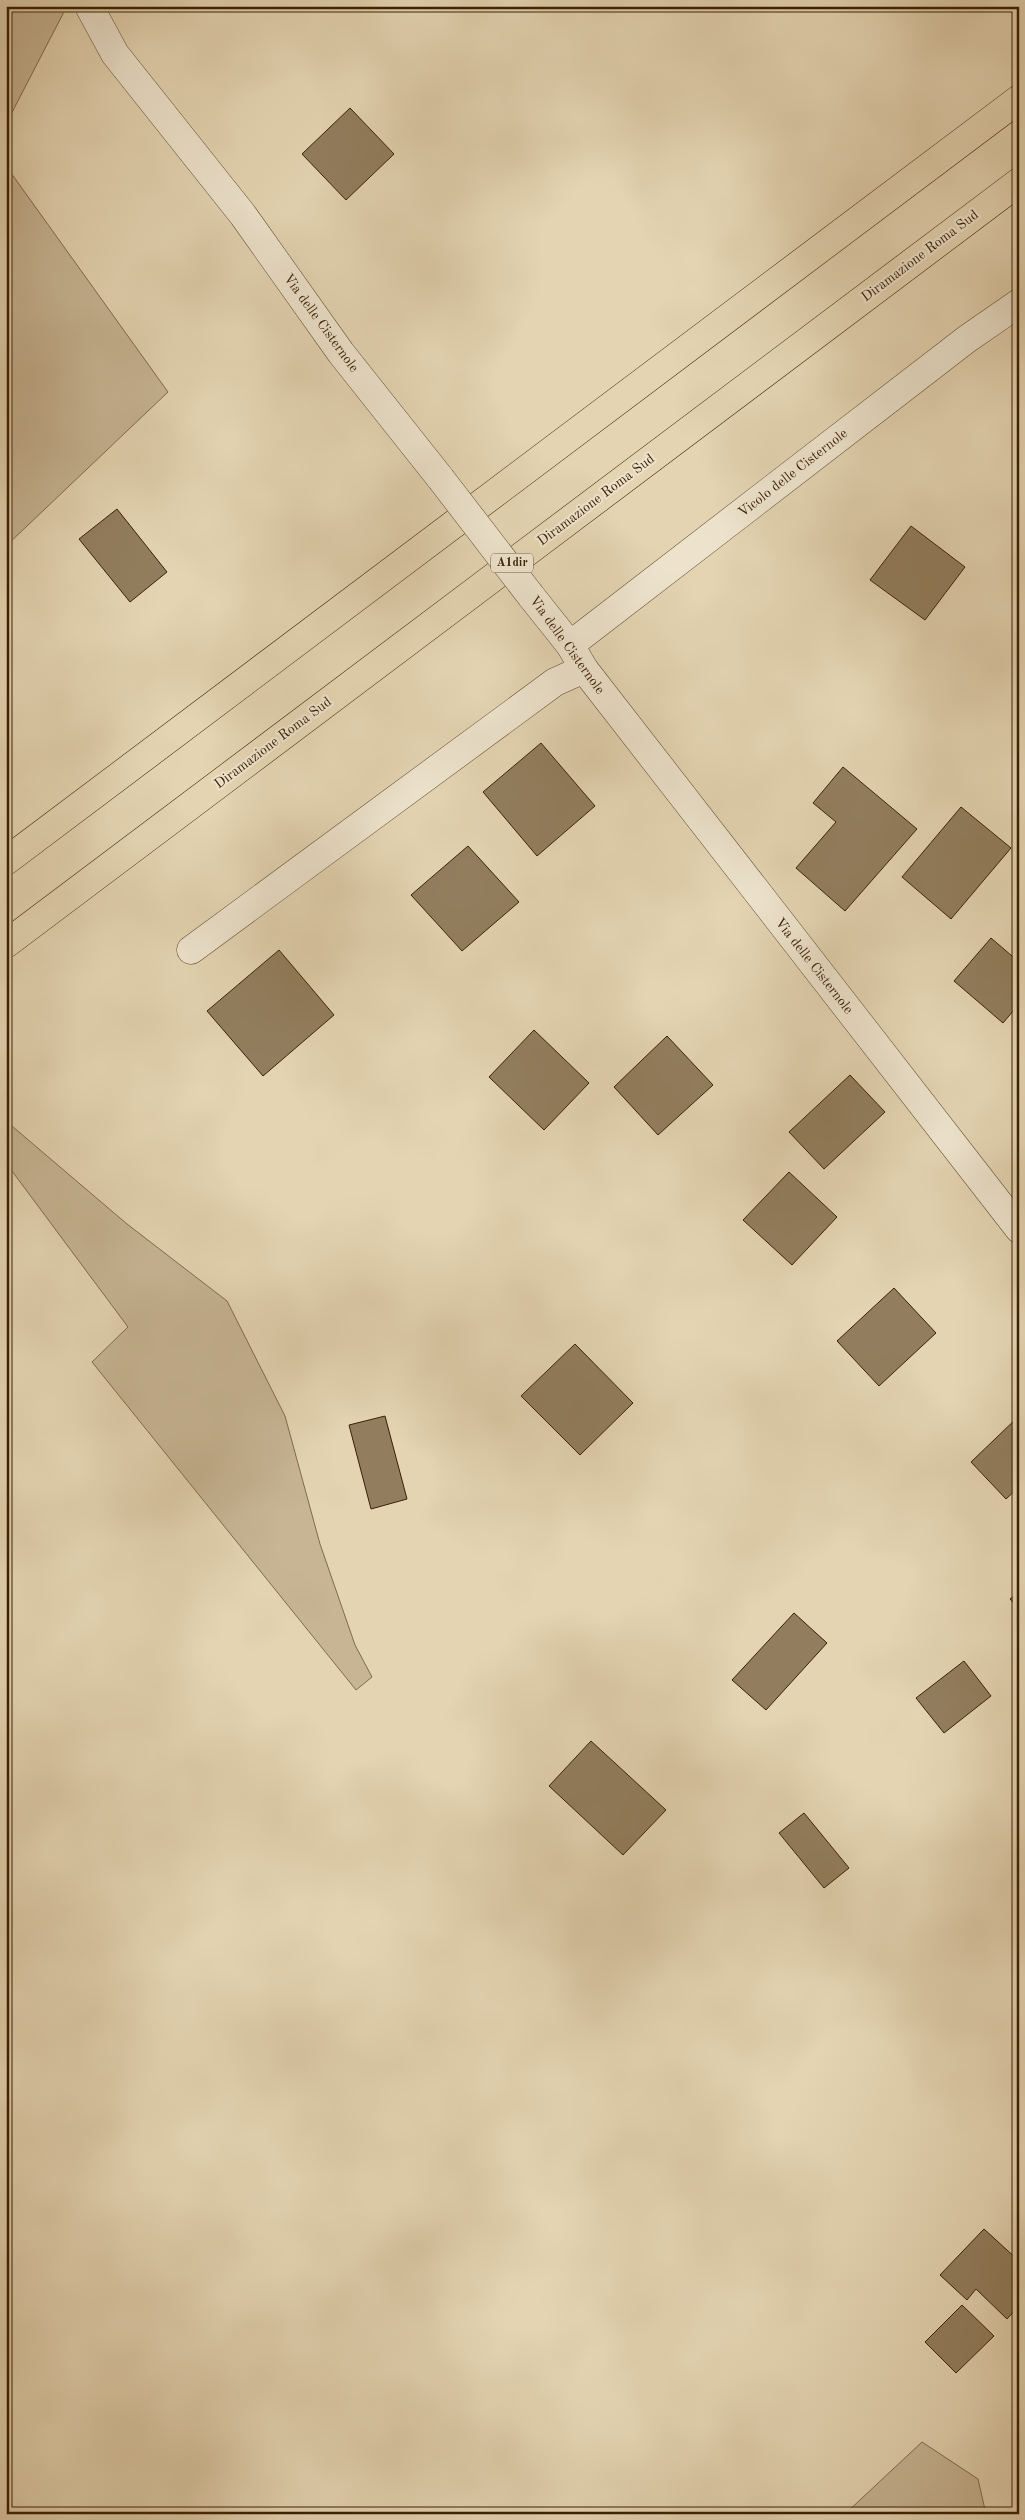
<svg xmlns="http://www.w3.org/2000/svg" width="1025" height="2520" font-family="'Old Standard TT',serif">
	<rect width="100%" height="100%" fill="#e4d4b2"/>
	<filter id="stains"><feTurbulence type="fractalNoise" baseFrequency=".004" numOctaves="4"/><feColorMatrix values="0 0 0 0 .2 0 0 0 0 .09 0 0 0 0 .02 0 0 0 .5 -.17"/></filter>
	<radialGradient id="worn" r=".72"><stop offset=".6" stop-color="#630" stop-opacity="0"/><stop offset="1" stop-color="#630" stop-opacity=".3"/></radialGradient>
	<g fill="#c7b594" stroke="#806a4c">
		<polygon points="6,6 67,6 6,124"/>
		<polygon points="6,166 168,392 6,546"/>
		<polygon points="6,1121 127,1224 227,1301 285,1416 320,1544 355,1645 372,1677 356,1690 92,1362 128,1327 6,1163"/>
		<polygon points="922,2442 978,2479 986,2514 845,2514"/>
	</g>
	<g fill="#927e5e" stroke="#3a2004">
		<polygon points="350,108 394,154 346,200 302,154"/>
		<polygon points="117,509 167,572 130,602 79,539"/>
		<polygon points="911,526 965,567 925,620 870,580"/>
		<polygon points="541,743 595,806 537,856 483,792"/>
		<polygon points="843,767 917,829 845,911 796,868 836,822 813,803"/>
		<polygon points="961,807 1011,848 951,919 902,877"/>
		<polygon points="468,846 519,902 462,951 411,895"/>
		<polygon points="991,938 1019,962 1019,1004 1003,1023 954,981"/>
		<polygon points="279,950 334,1015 263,1076 207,1011"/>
		<polygon points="534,1030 589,1083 544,1130 489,1077"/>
		<polygon points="667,1036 713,1085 658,1135 614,1087"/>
		<polygon points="850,1075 885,1112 824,1169 789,1132"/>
		<polygon points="789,1172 837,1217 792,1265 743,1220"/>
		<polygon points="894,1288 936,1333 879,1386 837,1341"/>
		<polygon points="575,1344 633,1403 580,1455 521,1396"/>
		<polygon points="385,1416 407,1499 371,1509 349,1425"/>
		<polygon points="1019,1416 1019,1487 1006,1499 971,1462"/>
		<polygon points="1019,1592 1019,1609 1010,1599"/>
		<polygon points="794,1613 827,1643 766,1710 732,1680"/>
		<polygon points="964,1661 991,1696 944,1733 916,1698"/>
		<polygon points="591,1741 666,1810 623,1855 549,1786"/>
		<polygon points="804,1813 849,1868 824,1888 779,1833"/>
		<polygon points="984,2229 1019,2261 1019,2306 1007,2319 976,2289 967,2300 940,2275"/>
		<polygon points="962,2305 994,2336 956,2373 925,2342"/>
	</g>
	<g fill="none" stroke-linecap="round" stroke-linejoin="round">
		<g stroke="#644d30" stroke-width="29">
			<g id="minor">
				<polyline points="89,6 115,54 243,215 341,353 441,479"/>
				<polyline points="531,596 570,645 584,669 1019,1229"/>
				<polyline points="570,645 967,339 1019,303"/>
				<polyline points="191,950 555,682 584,669"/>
			</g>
		</g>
		<g stroke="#3a2004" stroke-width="29">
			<g id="highway">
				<polyline points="6,861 1019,99"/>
				<polyline points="6,944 1019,182"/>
			</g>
		</g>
		<use href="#minor" stroke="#ede3cd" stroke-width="28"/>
		<use href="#highway" stroke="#e4d4b2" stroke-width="28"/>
		<g stroke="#644d30" stroke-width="29" stroke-linecap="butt">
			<polyline id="minor-bridge" points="441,479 531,596"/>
		</g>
		<use href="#minor-bridge" stroke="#ede3cd" stroke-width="28"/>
	</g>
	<g text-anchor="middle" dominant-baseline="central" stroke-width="4" stroke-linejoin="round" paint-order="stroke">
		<rect fill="#ede3cd" stroke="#705a40" stroke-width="1" x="491" y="553.5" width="42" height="19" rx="4"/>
		<g font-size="12" font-weight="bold" fill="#3a2004">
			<text x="512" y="563">A1dir</text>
		</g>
		<g font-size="14" fill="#3a2004" stroke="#ede3cd">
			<text transform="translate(920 256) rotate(-37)">Diramazione Roma Sud</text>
			<text transform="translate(321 323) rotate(54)">Via delle Cisternole</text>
			<text transform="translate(793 473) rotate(-38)">Vicolo delle Cisternole</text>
			<text transform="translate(596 500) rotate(-37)">Diramazione Roma Sud</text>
			<text transform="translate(567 645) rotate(54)">Via delle Cisternole</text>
			<text transform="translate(273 743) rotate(-37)">Diramazione Roma Sud</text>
			<text transform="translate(814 966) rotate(52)">Via delle Cisternole</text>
		</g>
	</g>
	<rect width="1025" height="2520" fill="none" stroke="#e4d4b2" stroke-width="25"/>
	<rect x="8" y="8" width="1010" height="2505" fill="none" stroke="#3a2004" stroke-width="2.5"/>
	<rect x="12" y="12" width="1000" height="2495" fill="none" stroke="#3a2004"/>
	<rect width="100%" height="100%" filter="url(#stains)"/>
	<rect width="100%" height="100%" fill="url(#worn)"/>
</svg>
